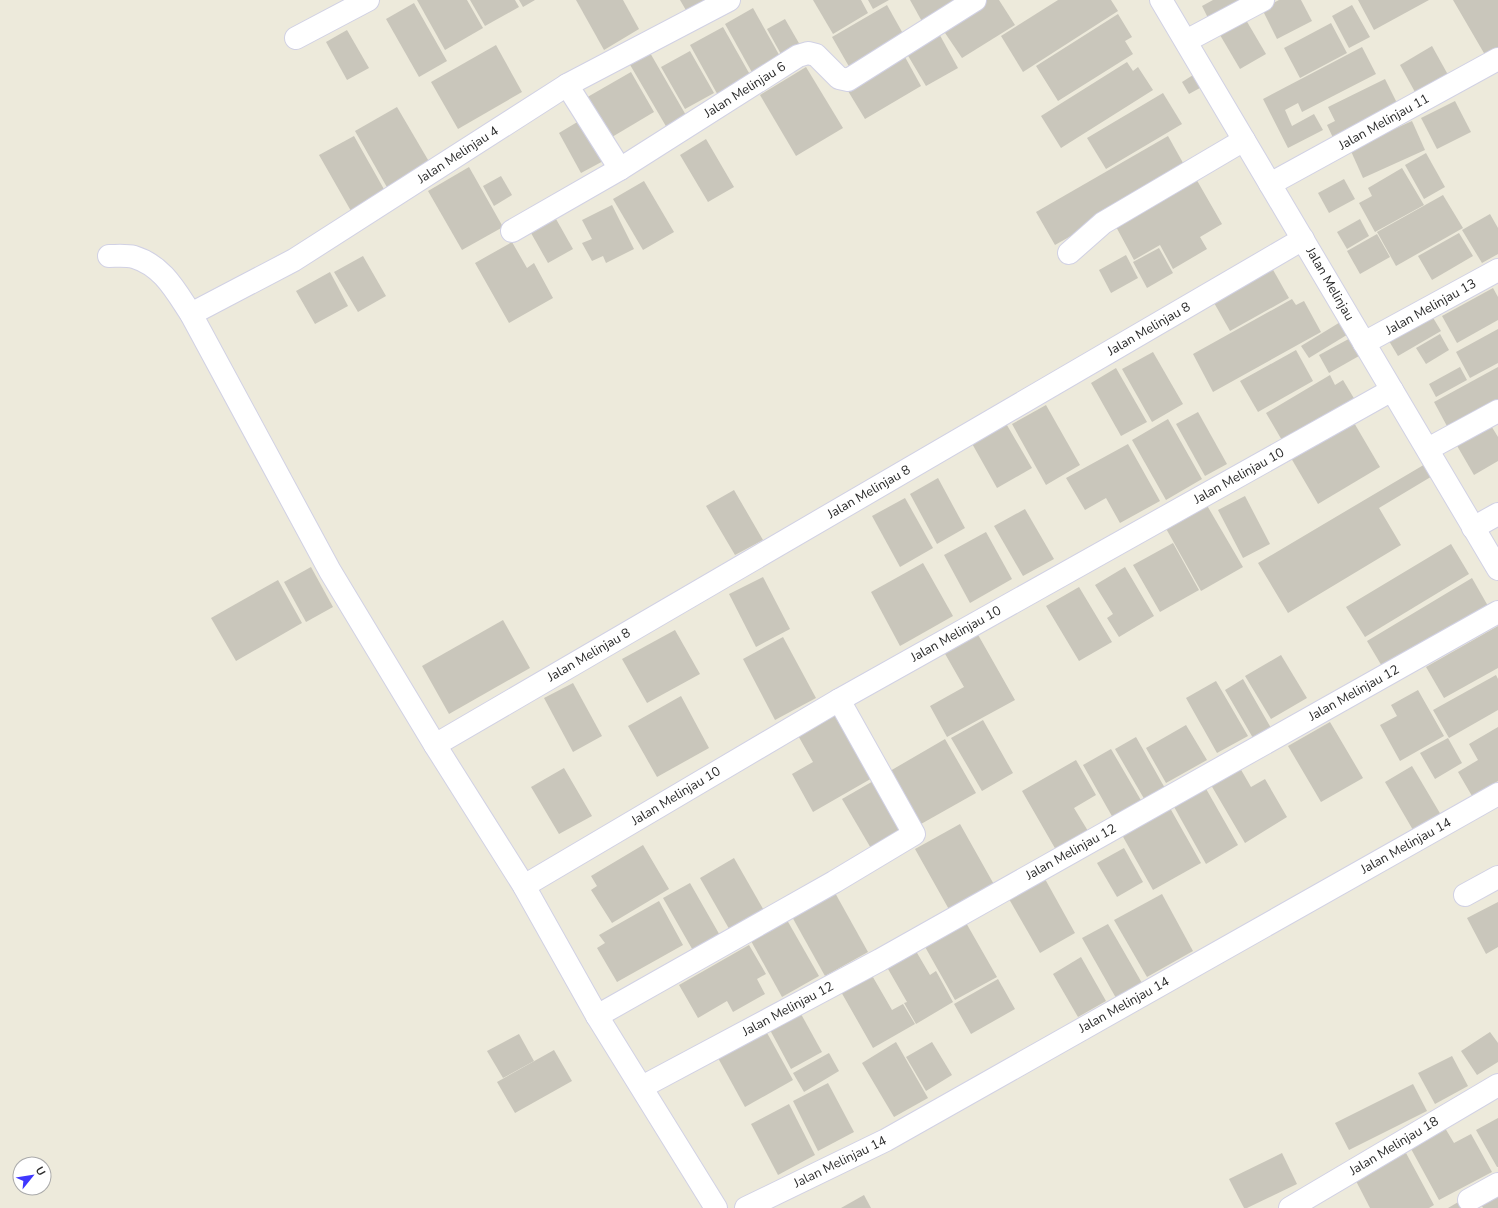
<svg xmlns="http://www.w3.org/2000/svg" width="1498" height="1208" font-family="'Nunito Sans',sans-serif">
	<rect width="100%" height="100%" fill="#edeadb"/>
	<g fill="#c9c6bb">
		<polygon points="417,0 467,0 483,28 445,50"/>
		<polygon points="470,0 515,0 519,7 485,26"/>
		<polygon points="519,0 535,0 523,7"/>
		<polygon points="576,0 623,0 639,29 604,50"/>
		<polygon points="680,0 708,0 687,12"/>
		<polygon points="813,0 861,0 868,13 833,34"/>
		<polygon points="868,0 889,0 873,9"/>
		<polygon points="910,0 967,0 924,25"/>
		<polygon points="983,0 999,0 1015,25 962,58 941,27"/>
		<polygon points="1058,0 1111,0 1118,11 1023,72 1001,36"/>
		<polygon points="1213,0 1255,0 1211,24 1202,6"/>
		<polygon points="1279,0 1301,0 1312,21 1277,39 1262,9"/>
		<polygon points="1358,0 1429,0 1374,30"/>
		<polygon points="1453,0 1498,0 1498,55 1488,60"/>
		<polygon points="414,3 447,61 419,77 386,19"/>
		<polygon points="887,5 906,39 851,70 832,37"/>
		<polygon points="1352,5 1370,37 1349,48 1332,16"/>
		<polygon points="753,8 782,60 754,76 725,24"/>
		<polygon points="1118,14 1132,37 1125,41 1133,54 1058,101 1036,66"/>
		<polygon points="785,19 800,45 782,56 767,29"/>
		<polygon points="1246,20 1266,54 1240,69 1220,35"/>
		<polygon points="1331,23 1347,53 1300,78 1284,48"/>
		<polygon points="723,27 753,80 720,99 690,45"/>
		<polygon points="347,30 369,68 347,80 326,42"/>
		<polygon points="937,30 958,68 926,86 904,49"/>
		<polygon points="496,45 522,92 458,129 431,82"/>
		<polygon points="1432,46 1452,82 1420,101 1400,65"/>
		<polygon points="1362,47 1376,74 1302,112 1298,103 1285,110 1292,126 1314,114 1323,130 1288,148 1263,99"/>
		<polygon points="649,51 687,117 667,128 629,63"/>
		<polygon points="690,51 714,93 685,109 661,67"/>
		<polygon points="905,57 921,86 865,119 848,91"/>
		<polygon points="1127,62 1133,71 1138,67 1153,90 1061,148 1041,116"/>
		<polygon points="806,67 843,128 796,156 760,95"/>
		<polygon points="1201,70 1209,83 1189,94 1182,82"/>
		<polygon points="631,72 654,112 607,140 584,99"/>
		<polygon points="1385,79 1401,111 1336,144 1327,125 1335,121 1328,107"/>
		<polygon points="1163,93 1182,124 1106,169 1087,138"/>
		<polygon points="1455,101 1471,132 1437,149 1421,118"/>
		<polygon points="397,107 431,165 388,189 355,131"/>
		<polygon points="584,118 607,159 581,173 559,133"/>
		<polygon points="1412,121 1425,150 1363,178 1350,149"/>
		<polygon points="354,136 385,191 351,211 319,155"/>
		<polygon points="1168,136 1187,170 1055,245 1036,212"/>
		<polygon points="706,139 734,187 708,202 680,155"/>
		<polygon points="1426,153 1445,187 1424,199 1405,165"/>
		<polygon points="469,167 503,227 462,250 428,191"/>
		<polygon points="1402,168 1424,205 1375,232 1359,203 1372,196 1368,188"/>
		<polygon points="501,176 512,195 494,206 483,186"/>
		<polygon points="1195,177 1222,224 1200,237 1207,249 1173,269 1160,245 1134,260 1114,223"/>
		<polygon points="1344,179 1355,199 1329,213 1318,193"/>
		<polygon points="644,181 674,232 643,250 613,199"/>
		<polygon points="1443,195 1463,228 1396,266 1377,232"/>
		<polygon points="612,205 634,249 606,263 603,256 592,261 582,243 592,239 582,220"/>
		<polygon points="1490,214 1498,228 1498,254 1482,263 1462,230"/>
		<polygon points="556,219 573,249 548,263 531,233"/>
		<polygon points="1360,219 1369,236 1347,249 1337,232"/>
		<polygon points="1459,233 1473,256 1432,280 1418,256"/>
		<polygon points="1377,234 1390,257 1360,274 1347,251"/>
		<polygon points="512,242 527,268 534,263 553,298 509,323 475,263"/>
		<polygon points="1159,248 1173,273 1147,288 1133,262"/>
		<polygon points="1126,255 1138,278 1111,293 1099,270"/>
		<polygon points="363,256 386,296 358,312 334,272"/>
		<polygon points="1272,268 1289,298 1230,331 1213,301"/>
		<polygon points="330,272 348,306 315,324 296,291"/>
		<polygon points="1493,288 1498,297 1498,320 1457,343 1442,316"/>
		<polygon points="1292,299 1296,305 1304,301 1321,332 1213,392 1193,354"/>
		<polygon points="1432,316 1441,331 1398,356 1389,341"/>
		<polygon points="1342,321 1350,333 1309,358 1301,346"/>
		<polygon points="1498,329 1498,363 1470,378 1456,352"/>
		<polygon points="1440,334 1449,350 1426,364 1416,348"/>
		<polygon points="1356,335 1366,352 1329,373 1319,355"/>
		<polygon points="1296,350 1313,381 1258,412 1240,381"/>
		<polygon points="1153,352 1183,404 1152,422 1122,369"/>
		<polygon points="1460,367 1467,380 1436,397 1429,384"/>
		<polygon points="1498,367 1498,401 1448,428 1434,402"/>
		<polygon points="1116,368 1147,422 1121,436 1091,383"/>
		<polygon points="1330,375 1335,385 1343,380 1355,400 1283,442 1266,413"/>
		<polygon points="1046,405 1080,465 1046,485 1012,424"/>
		<polygon points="1198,412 1227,464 1205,476 1176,424"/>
		<polygon points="1168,419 1202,479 1166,500 1132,440"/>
		<polygon points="1004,420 1032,468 997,488 970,440"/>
		<polygon points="1353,421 1380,467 1318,504 1291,458"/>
		<polygon points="1490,424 1498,437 1498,461 1474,475 1456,444"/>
		<polygon points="1128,444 1160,501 1120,523 1106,498 1085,510 1066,478"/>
		<polygon points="1432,460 1439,472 1379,508 1401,545 1288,613 1258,563"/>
		<polygon points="938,478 965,528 937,544 910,494"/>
		<polygon points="734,490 763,540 735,555 706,506"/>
		<polygon points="1245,496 1270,544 1243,558 1218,510"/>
		<polygon points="905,498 933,548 900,567 872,516"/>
		<polygon points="1205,502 1243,567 1201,591 1164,525"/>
		<polygon points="1025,509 1054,559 1023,576 994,526"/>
		<polygon points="986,532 1012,579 970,603 944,555"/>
		<polygon points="1173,543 1199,590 1160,612 1133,565"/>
		<polygon points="1451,544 1469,574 1365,637 1346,607"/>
		<polygon points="923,563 953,616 900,646 871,592"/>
		<polygon points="311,567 333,607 306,622 284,582"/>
		<polygon points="1125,567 1154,616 1119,637 1107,618 1113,614 1095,585"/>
		<polygon points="763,577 790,629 756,647 729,594"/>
		<polygon points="1472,578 1488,606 1383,668 1367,641"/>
		<polygon points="278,580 302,623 236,661 211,618"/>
		<polygon points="1079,587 1112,642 1079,661 1046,606"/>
		<polygon points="503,620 530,668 449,714 422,666"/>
		<polygon points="1498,626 1498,668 1444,698 1426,667"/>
		<polygon points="675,630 700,674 647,703 622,659"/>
		<polygon points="977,633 1015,700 947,737 930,706 964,687 944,652"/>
		<polygon points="783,637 816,698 775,720 743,659"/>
		<polygon points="1281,655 1307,698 1271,719 1245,676"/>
		<polygon points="1496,675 1498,679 1498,710 1449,738 1433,710"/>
		<polygon points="1243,679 1271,728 1253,738 1225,690"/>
		<polygon points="1216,681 1248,736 1217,753 1186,698"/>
		<polygon points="573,683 602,736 573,752 544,698"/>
		<polygon points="1418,690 1444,736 1400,761 1380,725 1397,716 1391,705"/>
		<polygon points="681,696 709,748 657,777 628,726"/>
		<polygon points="836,710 874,777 813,812 792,774 813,762 796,732"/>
		<polygon points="983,720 1013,773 982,791 951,738"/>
		<polygon points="1330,722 1363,778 1321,802 1288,746"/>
		<polygon points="1186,725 1207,760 1166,783 1146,748"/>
		<polygon points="1498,727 1498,781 1472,796 1458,772 1478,760 1469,744"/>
		<polygon points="1136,737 1166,790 1146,802 1115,749"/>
		<polygon points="1448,738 1462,763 1435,779 1420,753"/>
		<polygon points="945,739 976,793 921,824 890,771"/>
		<polygon points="1111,749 1142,802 1113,818 1083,765"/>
		<polygon points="1076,760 1096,795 1074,808 1088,831 1056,850 1022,791"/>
		<polygon points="1412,766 1441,815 1413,830 1385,782"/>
		<polygon points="564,768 592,816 559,834 531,787"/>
		<polygon points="1240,768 1251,787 1265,779 1287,817 1245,843 1211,785"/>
		<polygon points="875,780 904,831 872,850 842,799"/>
		<polygon points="1205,787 1238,845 1206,864 1173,805"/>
		<polygon points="1170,808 1201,863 1153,890 1122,835"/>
		<polygon points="960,824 996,888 951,913 915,849"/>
		<polygon points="643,845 669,889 612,923 591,890 597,886 591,876"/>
		<polygon points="1124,848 1143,882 1117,897 1097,863"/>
		<polygon points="734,858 766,914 732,934 700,878"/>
		<polygon points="1045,879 1075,933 1040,953 1009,899"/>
		<polygon points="690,883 722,939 695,954 663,898"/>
		<polygon points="834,891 868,952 825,976 791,915"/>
		<polygon points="1162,894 1193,951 1147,977 1114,920"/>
		<polygon points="659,901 683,945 617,982 597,948 605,943 599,935"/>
		<polygon points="1498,902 1498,947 1486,954 1467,918"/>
		<polygon points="787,920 819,976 782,997 751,941"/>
		<polygon points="965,921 997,977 955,1000 924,945"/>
		<polygon points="1108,924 1142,983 1116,998 1082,938"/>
		<polygon points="749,945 766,974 757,979 765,994 733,1012 727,1001 698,1018 679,985"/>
		<polygon points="913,946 930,975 936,971 953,1002 916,1024 904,1003 907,1002 884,962"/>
		<polygon points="1081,957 1106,1001 1078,1017 1053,974"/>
		<polygon points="870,972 892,1010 903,1004 915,1024 873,1048 840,990"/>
		<polygon points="998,979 1015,1009 971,1034 954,1004"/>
		<polygon points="801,1014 822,1052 791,1069 770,1030"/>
		<polygon points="766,1031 793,1080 745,1107 718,1058"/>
		<polygon points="1490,1032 1498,1043 1498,1062 1477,1075 1461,1051"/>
		<polygon points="519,1034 534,1061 503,1078 487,1051"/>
		<polygon points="896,1042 928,1098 894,1117 862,1063"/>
		<polygon points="932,1042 952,1075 926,1091 906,1057"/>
		<polygon points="554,1050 572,1081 515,1113 497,1082"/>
		<polygon points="829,1053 839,1071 804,1092 793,1073"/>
		<polygon points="1452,1056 1468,1086 1435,1104 1418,1073"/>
		<polygon points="828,1083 854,1132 818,1151 793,1101"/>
		<polygon points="1413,1084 1427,1111 1349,1150 1335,1123"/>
		<polygon points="789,1104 815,1155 778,1175 751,1124"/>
		<polygon points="1498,1118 1498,1167 1497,1167 1476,1130"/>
		<polygon points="1445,1128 1454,1143 1471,1134 1492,1172 1439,1200 1410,1147"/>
		<polygon points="1282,1153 1297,1184 1247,1208 1244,1208 1229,1179"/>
		<polygon points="1406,1153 1434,1205 1429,1208 1370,1208 1356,1181"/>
		<polygon points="1498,1192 1498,1208 1483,1208 1479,1201"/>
		<polygon points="864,1195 871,1208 841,1208"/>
		<polygon points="1460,1201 1464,1208 1448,1208"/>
	</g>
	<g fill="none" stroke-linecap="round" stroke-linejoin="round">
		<g stroke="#d1d1e4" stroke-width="24">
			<g id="minor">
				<polyline points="1161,0 1498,569"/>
				<polyline points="296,38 368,0"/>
				<polyline points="1186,41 1263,0"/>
				<polyline points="567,85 620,169"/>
				<polyline points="1270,184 1498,59"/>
				<polyline points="512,231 620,169 798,56 808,53 816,55 839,78 848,80 975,0"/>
				<polyline points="1069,253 1103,223 1244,140"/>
				<path d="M 109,256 C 117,256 126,255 134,257 C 163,266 175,290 191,314 L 330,571 L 435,745 L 524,886 L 597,1016 L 716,1208"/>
				<polyline points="191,314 294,260 567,85 729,0"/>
				<polyline points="1364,343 1498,270"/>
				<polyline points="1428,449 1498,411"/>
				<polyline points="1473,528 1498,514"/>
				<polyline points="435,745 1303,239"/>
				<polyline points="524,886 839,700 1392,390"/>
				<polyline points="1465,895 1498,877"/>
				<polyline points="597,1016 834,882 914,834 839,700"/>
				<polyline points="642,1087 880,960 1498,612"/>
				<polyline points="1469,1200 1498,1184"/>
				<polyline points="746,1208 886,1140 1498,794"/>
				<polyline points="1290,1208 1498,1085"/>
			</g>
		</g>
		<use href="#minor" stroke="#fff" stroke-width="22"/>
	</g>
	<g text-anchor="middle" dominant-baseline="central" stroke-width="3.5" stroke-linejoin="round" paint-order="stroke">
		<g font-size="13" fill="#2a2a2a" stroke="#fff">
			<text transform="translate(745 90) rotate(-32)">Jalan Melinjau 6</text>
			<text transform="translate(1384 122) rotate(-29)">Jalan Melinjau 11</text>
			<text transform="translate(458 155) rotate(-33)">Jalan Melinjau 4</text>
			<text transform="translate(1330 284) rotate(60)">Jalan Melinjau</text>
			<text transform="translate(1431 307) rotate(-29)">Jalan Melinjau 13</text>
			<text transform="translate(1149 329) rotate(-30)">Jalan Melinjau 8</text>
			<text transform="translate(1239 476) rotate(-29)">Jalan Melinjau 10</text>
			<text transform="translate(869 492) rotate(-30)">Jalan Melinjau 8</text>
			<text transform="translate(956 634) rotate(-29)">Jalan Melinjau 10</text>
			<text transform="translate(589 655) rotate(-30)">Jalan Melinjau 8</text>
			<text transform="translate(1354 693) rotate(-29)">Jalan Melinjau 12</text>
			<text transform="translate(676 796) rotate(-31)">Jalan Melinjau 10</text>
			<text transform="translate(1406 846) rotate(-29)">Jalan Melinjau 14</text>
			<text transform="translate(1071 852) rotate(-29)">Jalan Melinjau 12</text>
			<text transform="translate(1124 1005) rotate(-29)">Jalan Melinjau 14</text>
			<text transform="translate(788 1009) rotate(-28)">Jalan Melinjau 12</text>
			<text transform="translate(1394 1146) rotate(-31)">Jalan Melinjau 18</text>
			<text transform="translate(840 1162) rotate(-26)">Jalan Melinjau 14</text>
		</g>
	</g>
	<g transform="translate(32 1176) rotate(60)"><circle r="19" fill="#ffffff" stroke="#aaaaaa"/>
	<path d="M0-3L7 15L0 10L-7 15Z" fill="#3f37ff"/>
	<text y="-6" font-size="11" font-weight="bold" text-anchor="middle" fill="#2a2a2a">U</text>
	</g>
</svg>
